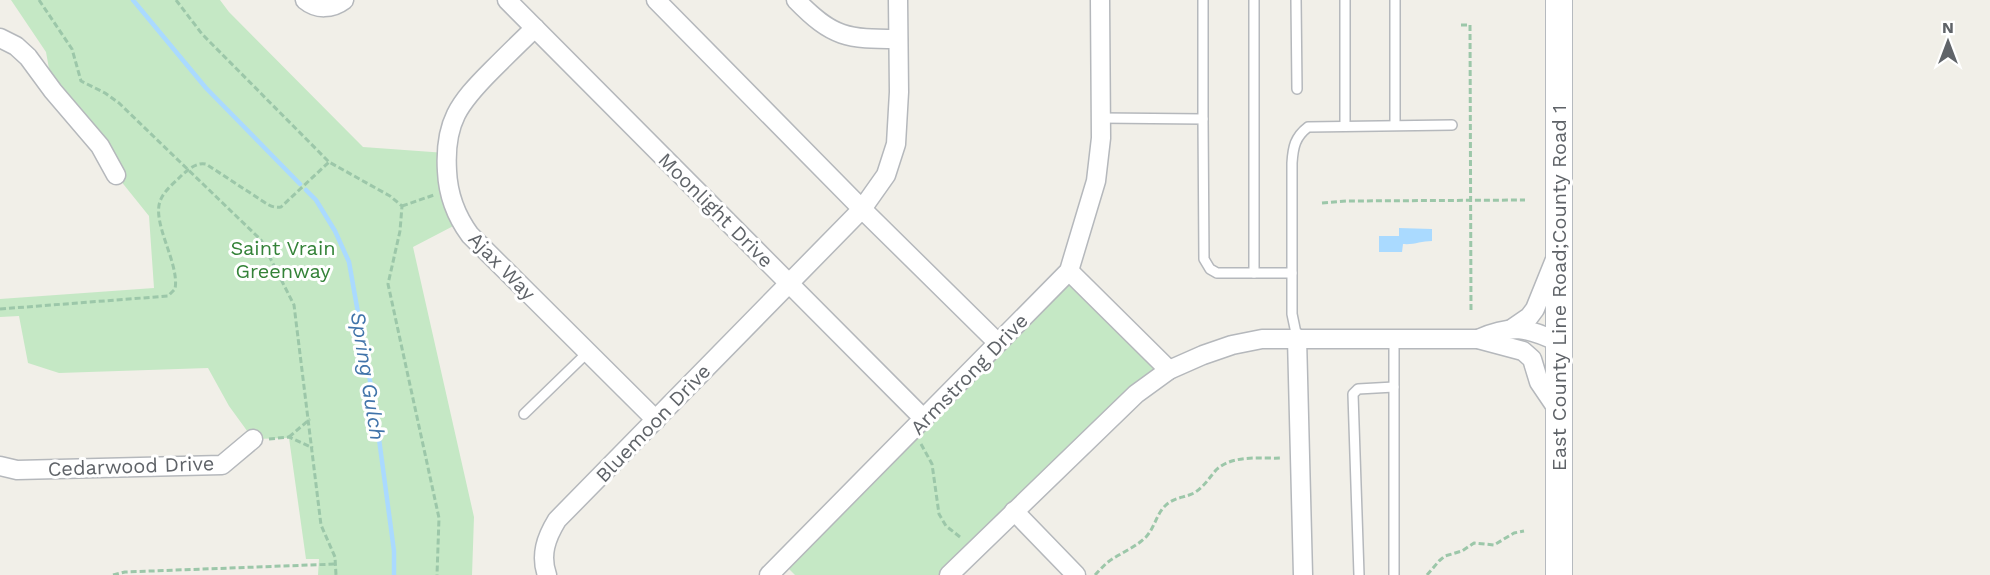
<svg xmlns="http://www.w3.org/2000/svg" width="1990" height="575" font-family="'Work Sans',sans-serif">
	<rect width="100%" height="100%" fill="#f1efe8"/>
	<g fill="#c5e8c5">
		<polygon points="11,0 220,0 229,12 363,147 446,153 461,222 413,247 474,517 472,575 318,575 319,559 306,559 289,438 253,439 229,406 208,368 59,373 28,363 19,316 0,317 0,299 154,288 149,216 116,175 53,91 46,52"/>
		<polygon points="1069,271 1169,370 949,575 795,575 782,562"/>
	</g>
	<path fill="#aadaff" d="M 1399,228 L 1432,229 L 1432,241 C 1421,241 1414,245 1403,244 L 1402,252 L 1379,252 L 1379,236 L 1399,236 Z"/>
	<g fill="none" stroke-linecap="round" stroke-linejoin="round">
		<g stroke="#aadaff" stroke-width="4.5">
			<polyline points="133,0 206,88 300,184"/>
			<polyline points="306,190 316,200 335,231 349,262 375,409 394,551 394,575"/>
		</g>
		<g stroke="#b5b8bc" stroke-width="12">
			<g id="service">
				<polyline points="1254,0 1254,273"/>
				<polyline points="1296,0 1297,89"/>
				<polyline points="1345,0 1345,126"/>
				<polyline points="1395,0 1395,125"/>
				<polyline points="1101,118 1203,119 1204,259 1210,269 1217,273 1292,273"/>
				<polyline points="1203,119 1203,0"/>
				<path d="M 1297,338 L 1292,314 L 1292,163 C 1293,147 1295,137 1308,127 L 1452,125"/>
				<polyline points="1394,338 1394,575"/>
				<polyline points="524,414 588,352"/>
				<polyline points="1359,575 1353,394 1358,389 1394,387"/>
			</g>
		</g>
		<g stroke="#b5b8bc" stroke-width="21">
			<g id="minor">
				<path d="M 305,0 C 317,10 332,9 344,0"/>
				<polyline points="507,0 924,419"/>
				<polyline points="656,0 862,209 886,175 896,144 899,92 898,0"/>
				<path d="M 796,0 C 833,38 847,39 898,39"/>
				<path d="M 535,28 C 520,42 506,56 492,70 C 459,103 444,122 447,171 C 448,194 456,216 470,235 L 656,420"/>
				<polyline points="0,38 16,46 28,57 53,91 100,146 116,175"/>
				<polyline points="1069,271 1169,370"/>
				<polyline points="1513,328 1529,317 1535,309 1556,257"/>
				<polyline points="1297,338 1303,575"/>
				<path d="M 1478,339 C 1512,324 1527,327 1560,343"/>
				<polyline points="0,466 17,470 222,465 253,439"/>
				<polyline points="1014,511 1076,575"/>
				<path d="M 547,575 C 540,555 546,538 557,520 L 862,209 L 998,343"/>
				<polyline points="769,575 1069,271 1096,181 1101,138 1100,0"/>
				<polyline points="949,575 1136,394 1169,370 1203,355 1232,345 1262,339 1478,339 1523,351 1532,359 1539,382 1560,413"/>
			</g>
		</g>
		<g stroke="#b6babf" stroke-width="28">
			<polyline id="secondary" points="1559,0 1559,575"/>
		</g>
		<g stroke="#9cc7a9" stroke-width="3" stroke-dasharray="6 3" stroke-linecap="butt">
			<polyline points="39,0 72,49 81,81 105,93 119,103 261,240 294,305 321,525 335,557 336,575"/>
			<polyline points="176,0 202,34 329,162 390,196 402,206 400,231 388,284 439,518 437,575"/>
			<polyline points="1461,25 1470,25 1471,313"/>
			<polyline points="1322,203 1346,201 1525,200"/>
			<polyline points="402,206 434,195"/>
			<path d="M 0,309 L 168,296 L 175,289 C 180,263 150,221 161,199 C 165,190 175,182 182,175 C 189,169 197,162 206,164 L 264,202 C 270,206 274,208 281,207 L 329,162"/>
			<polyline points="289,437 310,419"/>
			<polyline points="269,439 289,437 313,448"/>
			<polyline points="921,444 932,464 939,514 946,526 960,537"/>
			<polyline points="113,575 125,572 336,564"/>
			<path d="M 1095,575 C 1099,571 1103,566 1108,562 C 1120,553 1135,548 1146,537 C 1155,527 1156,515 1165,506 C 1174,497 1184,498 1194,493 C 1204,487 1209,478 1216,470 C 1233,454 1261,459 1282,458"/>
			<polyline points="1427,575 1439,561 1445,556 1462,551 1474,543 1494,545 1514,533 1524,531"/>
		</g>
		<use href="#service" stroke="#fff" stroke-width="9"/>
		<use href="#minor" stroke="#fff" stroke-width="18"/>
		<use href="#secondary" stroke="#fff" stroke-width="26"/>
	</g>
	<g text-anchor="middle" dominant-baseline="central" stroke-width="6" stroke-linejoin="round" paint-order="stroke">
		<g font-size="20" fill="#5f6368" stroke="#fff">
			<text transform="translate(716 210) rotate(45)">Moonlight Drive</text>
			<text transform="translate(502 266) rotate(46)">Ajax Way</text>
			<text transform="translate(1559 288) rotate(-90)">East County Line Road;County Road 1</text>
			<text transform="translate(969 374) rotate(-46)">Armstrong Drive</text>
			<text transform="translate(653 423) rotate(-46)">Bluemoon Drive</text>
			<text transform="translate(131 466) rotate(-2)">Cedarwood Drive</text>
		</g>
		<g font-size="20" fill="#348238" stroke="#fff">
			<text x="283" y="248">Saint Vrain<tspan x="283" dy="23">Greenway</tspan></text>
		</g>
		<g font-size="21" font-style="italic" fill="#4174aa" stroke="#fff">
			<text transform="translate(368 376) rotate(81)">Spring Gulch</text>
		</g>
	</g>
	<g transform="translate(1948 42)" stroke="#ffffff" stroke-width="4.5" paint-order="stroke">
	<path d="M0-4.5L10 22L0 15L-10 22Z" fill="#5f6368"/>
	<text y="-9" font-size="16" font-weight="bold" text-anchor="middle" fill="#5f6368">N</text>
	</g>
</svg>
